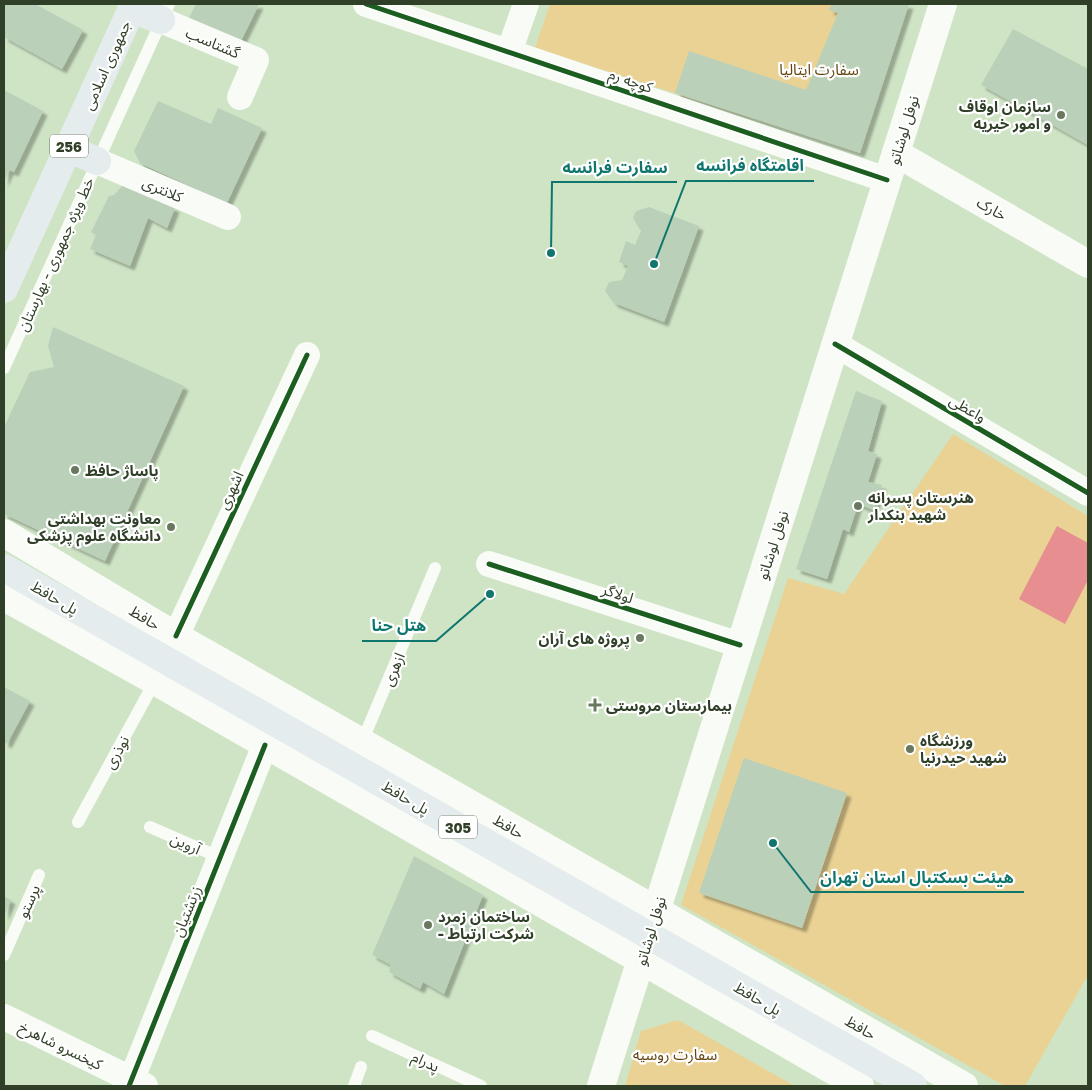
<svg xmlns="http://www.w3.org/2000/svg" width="1092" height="1090" font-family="'Golos Text','Noto Sans Arabic',sans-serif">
	<defs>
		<filter id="shadow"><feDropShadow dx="4.5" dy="4.5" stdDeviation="1" flood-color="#0004"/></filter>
	</defs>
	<rect width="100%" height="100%" fill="#cfe4c5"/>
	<g fill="#e9d294">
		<polygon points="550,4 909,4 860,153 535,48"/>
		<polygon points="953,434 1088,516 1088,975 1025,1086 1005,1086 681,905 788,578 844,594"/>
		<polygon points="678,1020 795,1086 625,1086 641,1031"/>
	</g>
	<polygon fill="#e78f90" points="1057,526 1088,543 1088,580 1065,624 1019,599"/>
	<g fill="#bad0b9" filter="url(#shadow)">
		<polygon points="6,4 35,4 83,30 62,69 4,37 4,8"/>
		<polygon points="196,4 259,4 238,47 189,18"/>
		<polygon points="832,4 909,4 860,153 675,93 689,51 806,90 838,13 829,10"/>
		<polygon points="1013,29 1088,69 1088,145 981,85"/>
		<polygon points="4,90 43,111 14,172 9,170 4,182"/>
		<polygon points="158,101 211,124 218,108 262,128 227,203 140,163 134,151"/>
		<polygon points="123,185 175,208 167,228 148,218 130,266 90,249 96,235 91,232 109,196 114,195"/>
		<polygon points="649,207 699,226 664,322 614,303 605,291 609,282 622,280 628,266 619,262 626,241 635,245 641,231 633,218 636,211"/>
		<polygon points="53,327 184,386 105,561 4,514 4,427 30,372 54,367 48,346"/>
		<polygon points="856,391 882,401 868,451 877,454 868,482 882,485 873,510 858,504 849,532 843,529 827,579 796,569"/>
		<polygon points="4,687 30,701 7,744 4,742"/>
		<polygon points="744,758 847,793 802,928 699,893"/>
		<polygon points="414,856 483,895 444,994 423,982 420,989 389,972 391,965 372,955"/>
		<polygon points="4,896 11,900 4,916"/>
	</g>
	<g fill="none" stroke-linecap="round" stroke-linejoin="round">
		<g stroke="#f8fbf6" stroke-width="12">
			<polyline points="4,368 169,4"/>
			<polyline points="362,742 435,568"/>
			<polyline points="78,822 155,681"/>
			<polyline points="150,827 221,858"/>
			<polyline points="4,955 39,875"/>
			<polyline points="372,1036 481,1086"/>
			<polyline points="354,1086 361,1067"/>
		</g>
		<g stroke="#f8fbf6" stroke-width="26">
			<polyline points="366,4 887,180"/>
			<polyline points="161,20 256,60 240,97"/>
			<polyline points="509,52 526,4"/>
			<polyline points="97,161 228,217"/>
			<polyline points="835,344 1088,493"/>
			<polyline points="489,564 740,645"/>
			<polyline points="176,636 307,355"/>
			<polyline points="4,1017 145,1086"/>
			<polyline points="129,1086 265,745"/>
		</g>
		<polyline stroke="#f8fbf6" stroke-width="28" points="896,153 1088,264"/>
		<g stroke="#f8fbf6" stroke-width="28">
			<polyline points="4,533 176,636 964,1086"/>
			<polyline points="4,597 155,681 860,1086"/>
			<polyline points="601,1086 943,4"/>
		</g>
		<g stroke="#e5eced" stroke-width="28">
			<polyline points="131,9 161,20"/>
			<polyline points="68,148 97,161"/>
			<polyline points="4,289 134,4"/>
			<polyline points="4,568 913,1086"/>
		</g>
		<g stroke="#fff" stroke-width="8">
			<g id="cycleway">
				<polyline points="366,4 887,180"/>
				<polyline points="835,344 1088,493"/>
				<polyline points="489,564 740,645"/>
				<polyline points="176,636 307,355"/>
				<polyline points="129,1086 265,745"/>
			</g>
		</g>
		<use href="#cycleway" stroke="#1b5e20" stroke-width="5"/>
	</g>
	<g fill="#68795f" stroke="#fff" stroke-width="2">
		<circle cx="1061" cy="115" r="5"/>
		<circle cx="75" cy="470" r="5"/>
		<circle cx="858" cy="506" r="5"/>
		<circle cx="171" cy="527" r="5"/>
		<circle cx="640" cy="638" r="5"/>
		<path d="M592.5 697.5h5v5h5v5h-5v5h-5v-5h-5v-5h5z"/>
		<circle cx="910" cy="749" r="5"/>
		<circle cx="428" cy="925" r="5"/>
	</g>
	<g text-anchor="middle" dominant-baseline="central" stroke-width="4.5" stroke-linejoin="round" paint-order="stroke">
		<g fill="#fff" stroke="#6e7968" stroke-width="1">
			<rect x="50" y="134.5" width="38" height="23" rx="4"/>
			<rect x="439" y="815.5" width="38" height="23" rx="4"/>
		</g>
		<g font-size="14" font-weight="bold" fill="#303f28">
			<text x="69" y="146">256</text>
			<text x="458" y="827">305</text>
		</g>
		<g font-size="15" fill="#303f28" stroke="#fff">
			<text transform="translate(213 42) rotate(23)">گشتاسب</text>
			<text transform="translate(106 65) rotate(-66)">جمهوری اسلامی</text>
			<text transform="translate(631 80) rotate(19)">کوچه رم</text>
			<text transform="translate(903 130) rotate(-73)">نوفل لوشاتو</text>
			<text transform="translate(163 189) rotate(23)">کلانتری</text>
			<text transform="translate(992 208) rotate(30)">خارک</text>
			<text transform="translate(55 254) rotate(-66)">خط ویژه جمهوری - بهارستان</text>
			<text transform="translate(968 408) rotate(30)">واعظی</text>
			<text transform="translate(230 490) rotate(-65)">اشهری</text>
			<text transform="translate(772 545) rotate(-72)">نوفل لوشاتو</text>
			<text transform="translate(618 593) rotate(18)">لولاگر</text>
			<text transform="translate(55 597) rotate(30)">پل حافظ</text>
			<text transform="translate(145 617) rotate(31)">حافظ</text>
			<text transform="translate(393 669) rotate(-67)">ازهری</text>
			<text transform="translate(116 752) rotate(-61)">نوذری</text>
			<text transform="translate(406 797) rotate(30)">پل حافظ</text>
			<text transform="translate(509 826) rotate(30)">حافظ</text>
			<text transform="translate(186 843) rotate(24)">آروین</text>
			<text transform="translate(28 901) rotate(-66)">پرستو</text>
			<text transform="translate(186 911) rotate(-68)">زرتشتیان</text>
			<text transform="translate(650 931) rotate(-73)">نوفل لوشاتو</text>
			<text transform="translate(758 998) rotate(30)">پل حافظ</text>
			<text transform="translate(861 1027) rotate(30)">حافظ</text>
			<text transform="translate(61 1045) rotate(26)">کیخسرو شاهرخ</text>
			<text transform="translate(426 1061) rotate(25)">پدرام</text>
		</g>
		<g font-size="15" fill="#644511" stroke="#fff">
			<text x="819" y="69">سفارت ایتالیا</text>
			<text x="675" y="1054">سفارت روسیه</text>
		</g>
		<g font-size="15" font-weight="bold" fill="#303f28" stroke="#fff" text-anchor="start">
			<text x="1051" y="106" text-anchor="end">سازمان اوقاف<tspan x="1051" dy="17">و امور خيريه</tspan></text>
			<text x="85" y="470">پاساژ حافظ</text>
			<text x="868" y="497">هنرستان پسرانه<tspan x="868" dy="17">شهید بنکدار</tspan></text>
			<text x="161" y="518" text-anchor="end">معاونت بهداشتی<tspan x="161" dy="17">دانشگاه علوم پزشکی</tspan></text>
			<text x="630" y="638" text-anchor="end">پروژه های آران</text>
			<text x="606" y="705">بیمارستان مروستی</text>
			<text x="920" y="740">ورزشگاه<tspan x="920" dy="17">شهید حیدرنیا</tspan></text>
			<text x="438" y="916">ساختمان زمرد<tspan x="438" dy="17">- شرکت ارتباط</tspan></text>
		</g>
	</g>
	<path fill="none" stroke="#0f766e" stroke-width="2" d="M654 264L686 181H814M551 253L552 182H677M490 594L436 641H362M773 843L811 892H1024"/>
	<g fill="#0f766e" stroke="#fff" stroke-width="2">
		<circle cx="654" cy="264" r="5"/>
		<circle cx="551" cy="253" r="5"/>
		<circle cx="490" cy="594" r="5"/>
		<circle cx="773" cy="843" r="5"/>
	</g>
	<g font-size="16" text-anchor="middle" font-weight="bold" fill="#0f766e" stroke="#fff" stroke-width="4.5" stroke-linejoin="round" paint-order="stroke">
		<text x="750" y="171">اقامتگاه فرانسه</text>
		<text x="615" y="173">سفارت فرانسه</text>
		<text x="399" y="631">هتل حنا</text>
		<text x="917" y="883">هیئت بسکتبال استان تهران</text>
	</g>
	<rect width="1092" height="1090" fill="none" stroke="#303f28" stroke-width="10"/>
</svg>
